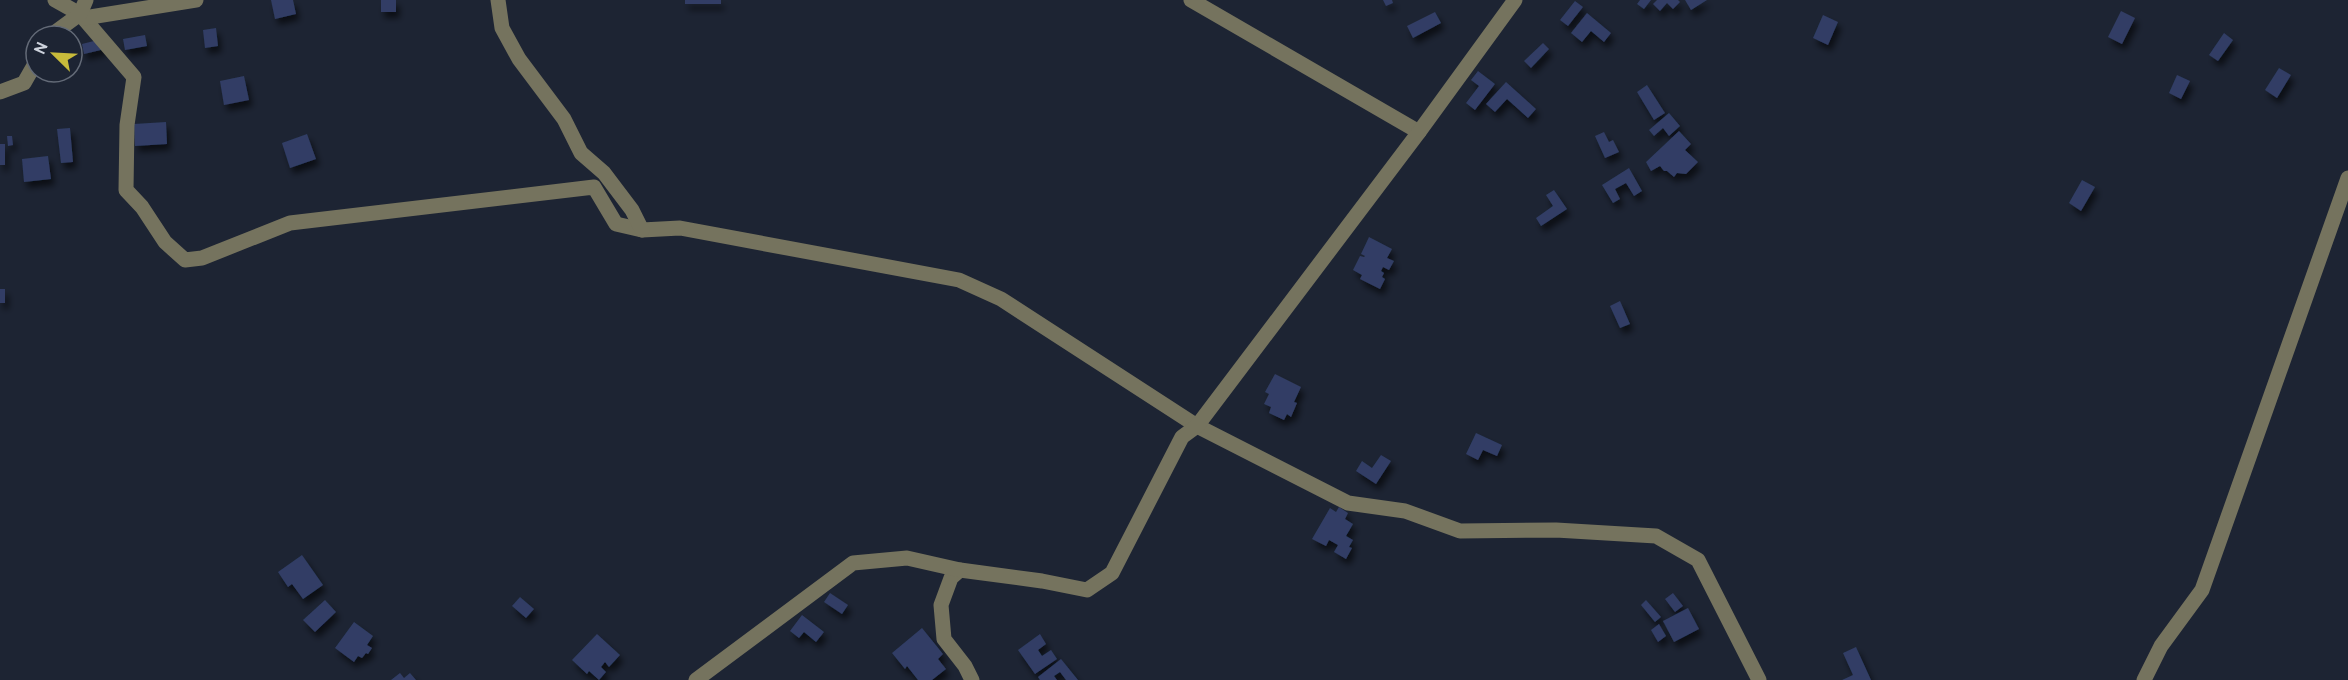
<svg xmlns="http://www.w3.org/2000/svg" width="2348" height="680" font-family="Overpass,sans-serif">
	<defs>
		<filter id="shadow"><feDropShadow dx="3.5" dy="6" stdDeviation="3" flood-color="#0009"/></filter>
	</defs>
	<rect width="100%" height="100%" fill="#1d2433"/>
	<g fill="#303e65" filter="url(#shadow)">
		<polygon points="271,0 293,0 296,14 275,19"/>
		<rect x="381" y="0" width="15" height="12"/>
		<rect x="685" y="0" width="36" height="4"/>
		<polygon points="1383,0 1392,0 1393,3 1386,6"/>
		<polygon points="1640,0 1651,0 1644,9 1637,4"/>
		<polygon points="1657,0 1678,0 1680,2 1673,9 1667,3 1660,11 1653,4"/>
		<polygon points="1685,0 1707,0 1691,10"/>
		<polygon points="1575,1 1583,7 1568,26 1560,20"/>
		<polygon points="2121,11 2135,18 2122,44 2108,37"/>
		<polygon points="1435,12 1441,23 1413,38 1407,26"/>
		<polygon points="1587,13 1611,33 1604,42 1591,31 1582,42 1571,33"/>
		<polygon points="1823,15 1838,22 1828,45 1813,38"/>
		<polygon points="216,28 218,46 205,48 203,30"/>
		<polygon points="2224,33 2233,40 2218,61 2209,55"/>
		<polygon points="145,35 147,46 125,50 123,39"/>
		<polygon points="102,39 105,49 84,54 82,44"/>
		<polygon points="1543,43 1549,49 1531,68 1524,61"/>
		<polygon points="2279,68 2291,75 2277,98 2265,90"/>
		<polygon points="1478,71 1495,84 1475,110 1466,103 1479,86 1471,80"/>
		<polygon points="2177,75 2190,81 2181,99 2169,93"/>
		<polygon points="244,76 249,100 224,105 220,81"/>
		<polygon points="1506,82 1536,109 1528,118 1507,99 1495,112 1486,104"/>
		<polygon points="1647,85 1665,113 1654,120 1637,92"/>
		<polygon points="1669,113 1680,126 1669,136 1663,128 1654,136 1649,130"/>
		<polygon points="166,122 167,144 135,146 134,124"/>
		<polygon points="70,128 73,162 61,163 57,129"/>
		<polygon points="1679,131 1691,144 1685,150 1698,162 1686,174 1677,173 1674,177 1667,171 1664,171 1660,166 1651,171 1646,162"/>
		<polygon points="1604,132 1609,142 1613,140 1619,152 1605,158 1595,136"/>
		<polygon points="307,134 316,159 290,168 282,143"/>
		<polygon points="7,136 12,136 13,145 8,146"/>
		<rect x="0" y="144" width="5" height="21"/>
		<polygon points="48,156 51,179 24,182 22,159"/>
		<polygon points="1629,168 1642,191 1634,196 1626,183 1615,189 1620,199 1613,203 1602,185"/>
		<polygon points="2082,180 2095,187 2081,211 2069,203"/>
		<polygon points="1554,190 1567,209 1541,226 1536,218 1553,206 1546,195"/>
		<polygon points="1369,237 1392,249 1387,258 1394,261 1389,270 1383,267 1381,271 1384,273 1382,277 1385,279 1380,289 1360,279 1362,275 1353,270 1360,256 1364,257 1365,256 1361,254"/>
		<rect x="0" y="289" width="5" height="14"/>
		<polygon points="1620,301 1630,324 1620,328 1610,306"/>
		<polygon points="1275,374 1301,387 1294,402 1297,403 1291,417 1287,414 1284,420 1269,413 1271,407 1264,404 1269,394 1265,392"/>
		<polygon points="1476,433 1502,445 1497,456 1483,450 1478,460 1466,454"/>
		<polygon points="1381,455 1391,461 1376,484 1356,471 1362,461 1372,468"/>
		<polygon points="1339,507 1348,513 1345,519 1353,524 1346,536 1353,540 1349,547 1352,548 1346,559 1334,552 1338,545 1329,540 1326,546 1312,539 1330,508 1336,512"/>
		<polygon points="302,555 323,585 303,599 292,584 288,587 278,572"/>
		<polygon points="830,593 848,605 842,614 824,602"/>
		<polygon points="1673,593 1683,606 1675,612 1665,599"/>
		<polygon points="520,597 534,609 526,618 512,606"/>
		<polygon points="325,600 336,612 315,632 303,620"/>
		<polygon points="1646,600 1661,617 1655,622 1641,605"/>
		<polygon points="1688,608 1699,629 1674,642 1663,621"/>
		<polygon points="802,615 824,632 816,642 804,632 799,638 790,631"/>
		<polygon points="354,622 373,636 367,645 372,648 368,654 366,653 362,658 358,656 354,662 335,648"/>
		<polygon points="1659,624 1666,636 1658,642 1651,630"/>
		<polygon points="922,628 943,654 938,659 946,669 932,680 918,680 907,666 905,669 892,653"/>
		<polygon points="597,634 620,655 609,667 605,662 601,667 606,672 599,680 589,671 587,674 572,660"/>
		<polygon points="1040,634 1046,644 1038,650 1042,656 1051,650 1057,659 1035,674 1018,650"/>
		<polygon points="1856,647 1871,680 1842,680 1853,675 1843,653"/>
		<polygon points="1061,659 1078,680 1066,680 1060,672 1054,676 1057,680 1040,680 1038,677"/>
		<polygon points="400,673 404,678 410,673 416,680 391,680"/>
	</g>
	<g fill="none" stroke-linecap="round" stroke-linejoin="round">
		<g stroke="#75735e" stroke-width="15">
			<polyline points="55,0 80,14 134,77 127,125 126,190 142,207 165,242 185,260 202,258 290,223 594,187 616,224 642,230 680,228 959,280 1001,299 1197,426 1348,503 1405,511 1460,531 1556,530 1656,536 1698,560 1759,680"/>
			<polyline points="498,0 502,28 519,59 564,119 581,153 604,173 632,210 642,230"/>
			<polyline points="1191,0 1419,132"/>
			<polyline points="84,18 196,0"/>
			<polyline points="50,36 80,14 86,0"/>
			<polyline points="0,92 24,83 36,62"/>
			<polyline points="960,570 951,578 941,605 944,639 965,666 972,680"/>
			<polyline points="696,680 853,563 907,558 960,570 1042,581 1087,590 1112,573 1182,437 1197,426 1419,132 1515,0"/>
			<polyline points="2144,680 2161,646 2202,590 2348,178"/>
		</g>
	</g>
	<g transform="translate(54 54) rotate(294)"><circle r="28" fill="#1d2433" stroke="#636a77" stroke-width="1.5"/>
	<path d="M0-4.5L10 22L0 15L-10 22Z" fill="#c8bb3b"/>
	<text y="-9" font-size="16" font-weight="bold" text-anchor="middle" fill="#cdd2dc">N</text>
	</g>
</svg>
